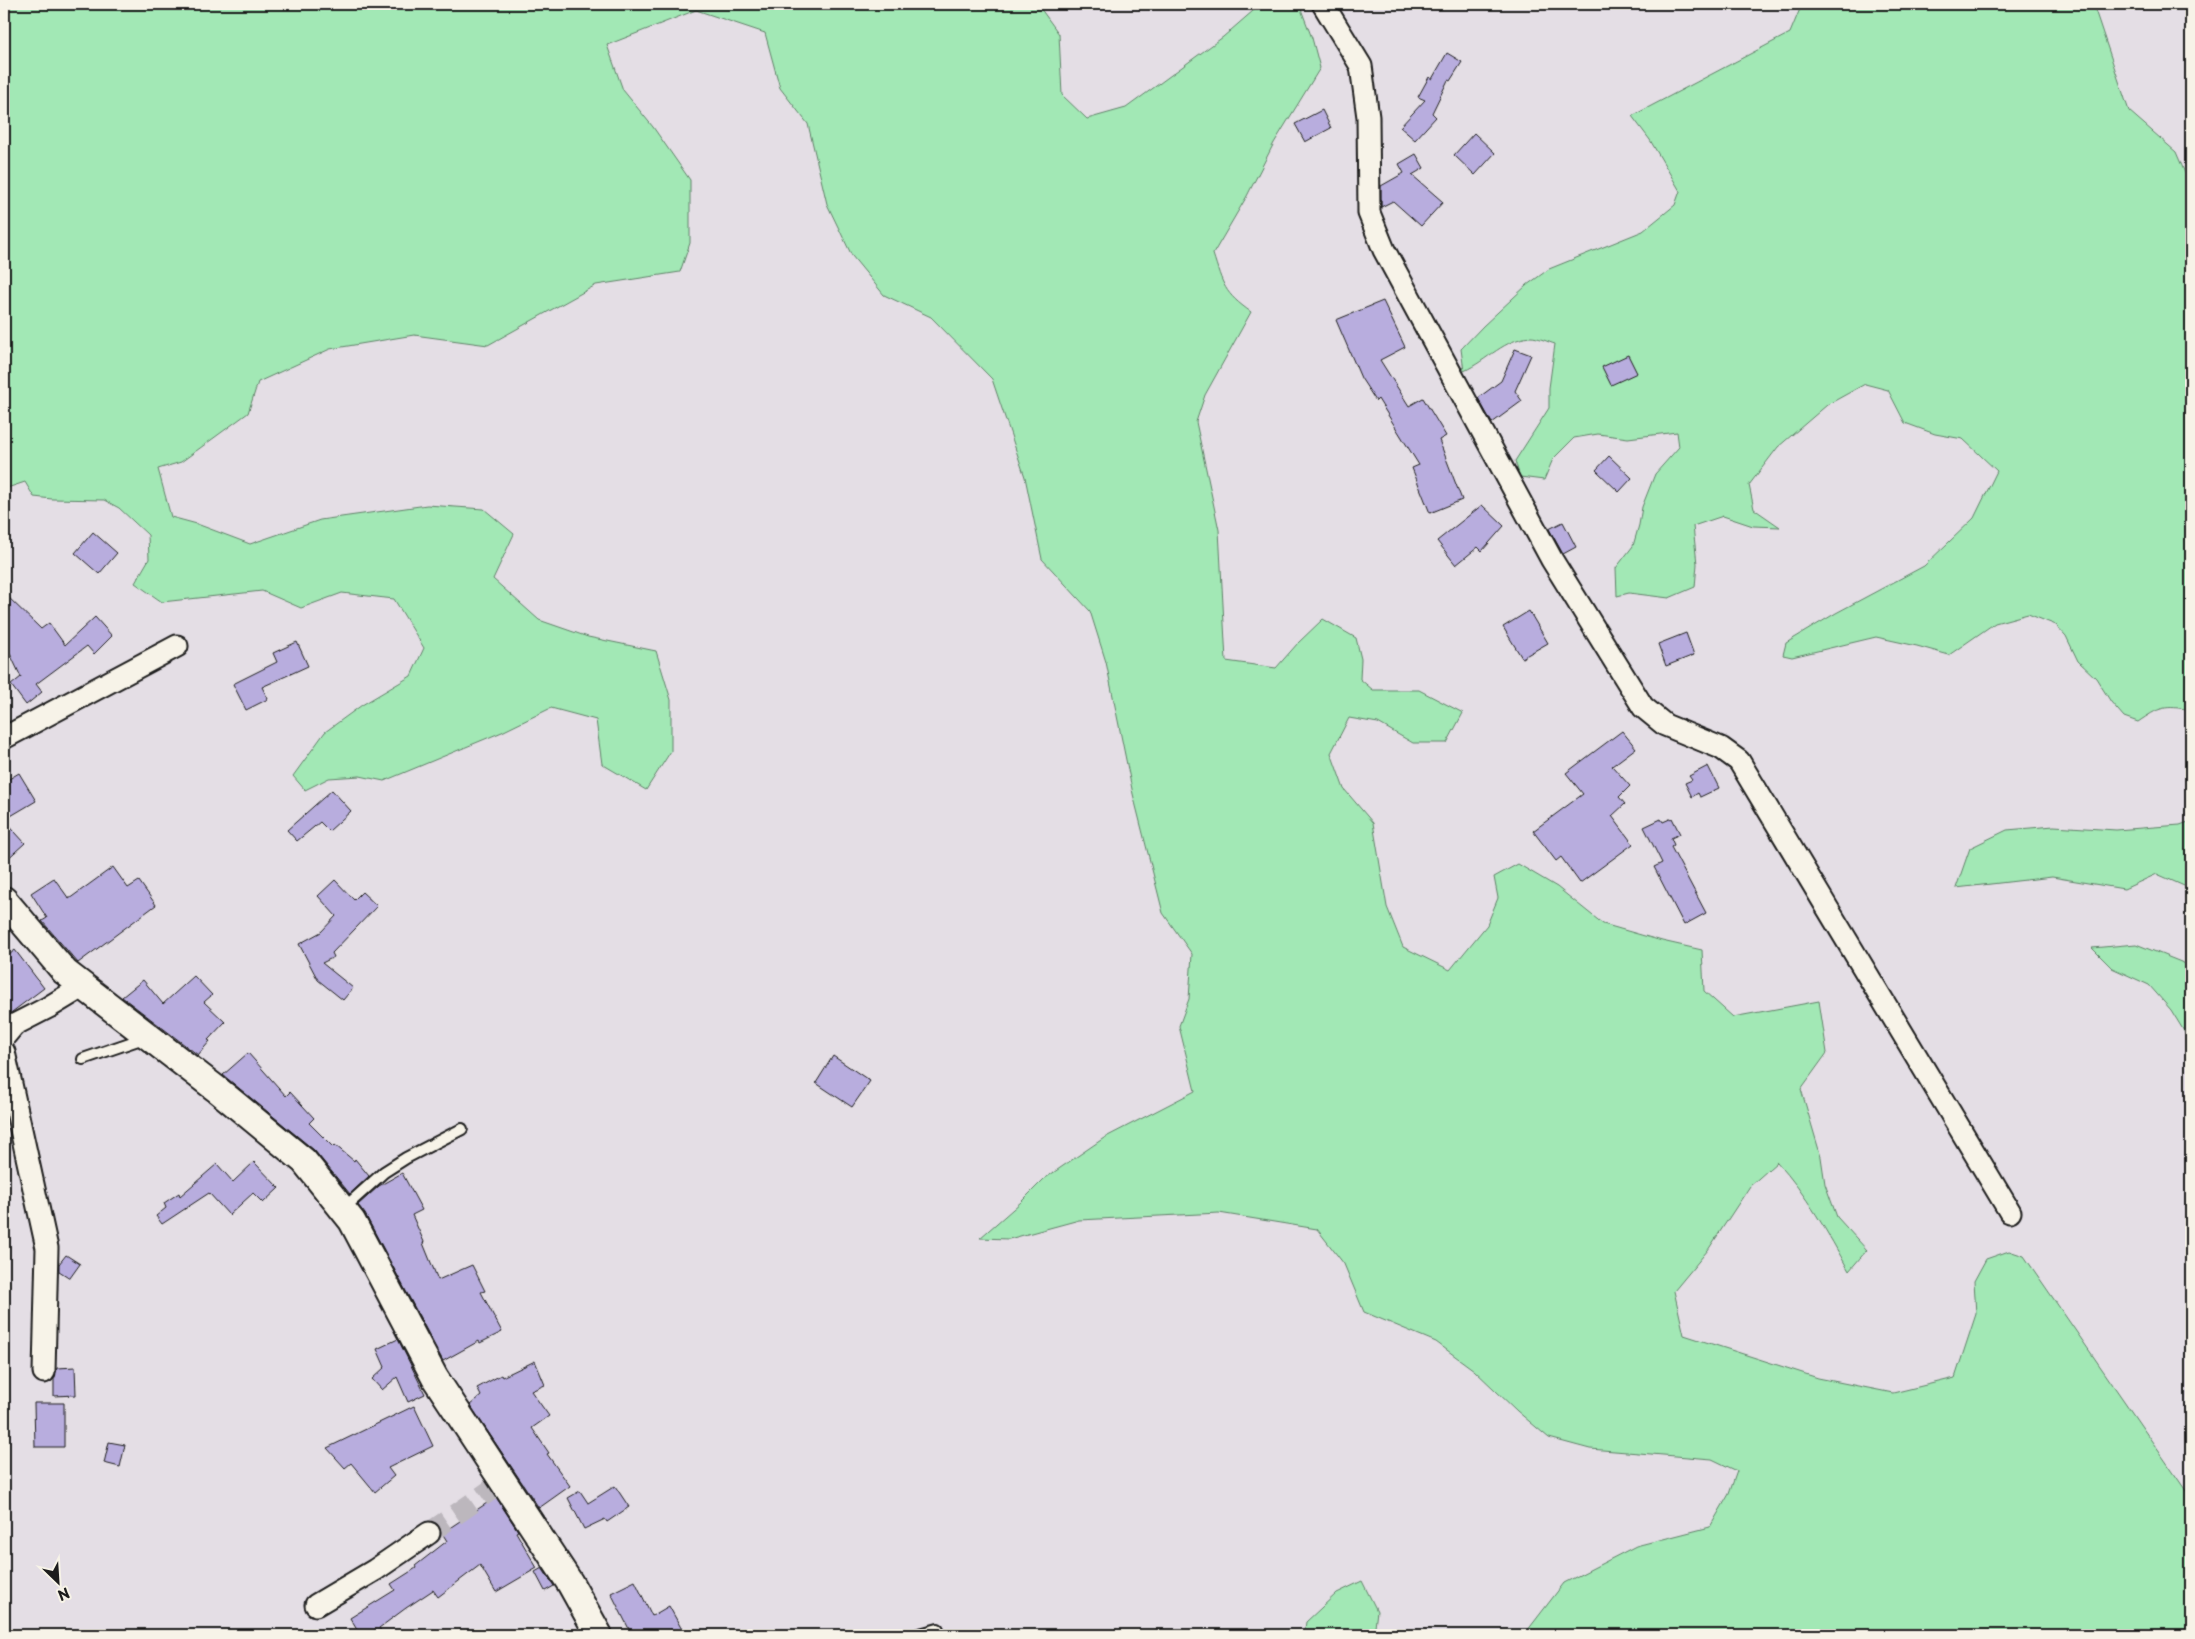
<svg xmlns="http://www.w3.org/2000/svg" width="2195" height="1639" font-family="'Playpen Sans',sans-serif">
	<rect width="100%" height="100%" fill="#e4dee5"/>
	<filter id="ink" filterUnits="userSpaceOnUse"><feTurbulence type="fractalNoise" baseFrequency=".02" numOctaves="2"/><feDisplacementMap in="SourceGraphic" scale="10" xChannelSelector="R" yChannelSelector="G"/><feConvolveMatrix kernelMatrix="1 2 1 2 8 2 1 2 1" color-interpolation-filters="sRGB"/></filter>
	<g filter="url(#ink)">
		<g fill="#a2e8b5" stroke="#5f8268">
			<path d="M 4,4 L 1035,4 L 1038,5 L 1059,34 L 1062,95 L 1087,119 L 1126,108 L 1223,37 L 1261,4 L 1299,4 L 1312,38 L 1320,68 L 1274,143 L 1247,196 L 1213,254 C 1223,285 1224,293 1251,312 L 1205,395 L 1196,422 L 1219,530 L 1226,661 L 1276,668 L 1298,643 L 1323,619 L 1356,638 L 1361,659 L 1360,679 L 1373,690 L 1419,690 L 1463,713 L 1447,743 L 1413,743 L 1378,723 L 1349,718 L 1331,753 L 1344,789 L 1373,823 L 1387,907 L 1403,947 L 1450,970 L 1487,925 L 1498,898 L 1494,877 L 1518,864 L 1557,887 L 1603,924 L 1662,941 L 1702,950 L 1704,991 L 1733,1017 L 1819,1001 L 1827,1053 L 1801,1089 L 1821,1157 L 1825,1184 L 1837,1217 L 1867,1250 L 1849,1271 C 1828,1233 1806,1194 1777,1162 L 1750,1186 L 1708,1250 L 1674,1291 L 1684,1335 L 1818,1378 L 1893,1393 L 1955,1378 L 1976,1314 L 1974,1281 L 1986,1259 L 2009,1251 L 2024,1256 L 2191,1498 L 2191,1635 L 1524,1635 L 1564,1583 L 1636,1546 L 1710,1527 L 1729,1494 L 1737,1471 L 1712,1459 L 1590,1449 L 1549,1438 L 1517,1411 L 1474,1370 L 1436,1342 L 1364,1312 L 1344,1264 L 1317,1229 L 1219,1213 L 1079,1220 L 1009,1239 L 980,1238 L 1021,1202 L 1044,1179 L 1104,1138 L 1195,1091 L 1179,1026 L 1189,999 L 1192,954 L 1163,913 L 1133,794 L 1106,662 L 1090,611 L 1042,559 L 1025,477 L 992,379 L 931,317 L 884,295 L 852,256 L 827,204 L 808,124 L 780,88 L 765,33 L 696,10 L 607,45 L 623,90 L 653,127 L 690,180 L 690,243 L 680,272 L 596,285 L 488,345 L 414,335 L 330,349 L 258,382 L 248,413 L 181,462 L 158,469 L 171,517 L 197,524 L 250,544 L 320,520 L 427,505 L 484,509 L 514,534 L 493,579 L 539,620 L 588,637 L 656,651 L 671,700 L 671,751 L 646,790 L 602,764 L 596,720 L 551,708 L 502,732 L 384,781 L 360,776 L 329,778 L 305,790 L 293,776 L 325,732 L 362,705 L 411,676 L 424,648 L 394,599 L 342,593 L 301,608 L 262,591 L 162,602 L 135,583 L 149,559 L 148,535 L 119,508 L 104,500 L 52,499 L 34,497 L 25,482 L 4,489 Z"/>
			<path d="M 1802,4 L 2093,4 L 2129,111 L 2176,152 L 2191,187 L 2191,710 C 2164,705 2160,707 2138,722 L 2124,717 L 2111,702 L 2096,678 L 2078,661 L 2066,636 L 2056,625 L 2028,614 L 1995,623 L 1949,655 L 1917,646 L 1876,637 L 1792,657 L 1783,655 L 1786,643 L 1836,613 L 1924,566 L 1974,518 L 1997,471 L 1963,439 L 1935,434 L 1905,423 L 1888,390 L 1865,384 L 1827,405 L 1778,447 L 1749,485 L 1754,509 L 1780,527 L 1753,526 L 1723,516 L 1693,526 L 1697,564 L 1695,587 L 1669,598 L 1629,593 L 1617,596 L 1616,568 L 1633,546 L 1639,525 L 1642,507 L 1655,474 L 1679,447 L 1677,432 L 1628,438 L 1598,434 L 1574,438 L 1553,459 L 1544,480 L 1520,477 L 1515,461 L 1549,408 L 1549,388 L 1555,344 C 1548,342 1538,337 1531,337 C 1504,339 1488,360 1464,371 L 1461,349 L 1483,326 L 1527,285 L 1549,269 L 1643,231 L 1675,205 L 1680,191 L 1650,140 L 1632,116 L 1790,33 Z"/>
			<polygon points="2191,821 2191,889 2157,874 2124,889 2052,877 1956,888 1970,848 2007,830 2054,826 2116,830 2180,825"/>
			<polygon points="2136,944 2191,966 2191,1038 2187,1036 2171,1010 2149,985 2112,968 2092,948"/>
			<polygon points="1362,1581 1377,1611 1374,1635 1304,1635 1306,1622 1337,1593"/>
		</g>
		<g fill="#b8adde" stroke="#1c1c1c">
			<polygon points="1447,53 1462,62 1450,81 1448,80 1432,113 1436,117 1415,140 1400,127 1425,100 1418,97 1429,77 1432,79"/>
			<polygon points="1322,110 1331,128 1305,142 1295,124"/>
			<polygon points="1474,133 1495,153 1475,175 1454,155"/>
			<polygon points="1416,154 1424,168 1412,175 1443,202 1421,226 1393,201 1381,207 1381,186 1404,173 1399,164"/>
			<polygon points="1383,301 1405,347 1380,360 1409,406 1423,398 1446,436 1439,440 1462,500 1430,513 1412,468 1419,465 1378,399 1376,401 1361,378 1336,320"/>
			<polygon points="1515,349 1531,355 1515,391 1522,401 1492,423 1478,398 1501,381"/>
			<polygon points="1628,355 1637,373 1611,385 1602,367"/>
			<polygon points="1609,456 1632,478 1619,492 1596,470"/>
			<polygon points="1482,505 1504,526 1482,551 1478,547 1456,565 1437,541"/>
			<polygon points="1563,522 1576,547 1563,554 1549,529"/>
			<polygon points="93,532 117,553 99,574 75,553"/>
			<polygon points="4,593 41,629 49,623 65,645 95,617 112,636 94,654 87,646 36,684 42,692 26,705 11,685 21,677 4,641"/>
			<polygon points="1529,611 1548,643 1522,658 1503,627"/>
			<polygon points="1686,633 1694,655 1666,666 1658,644"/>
			<polygon points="297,642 308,666 262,687 268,699 246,710 233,684 277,662 273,653"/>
			<polygon points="1622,731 1636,748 1612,766 1630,786 1619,797 1625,804 1612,816 1633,844 1580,883 1561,857 1556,861 1533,831 1583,794 1566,773"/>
			<polygon points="1708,766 1719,788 1700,797 1698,793 1692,797 1685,783 1692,780 1689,776"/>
			<polygon points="19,773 36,801 4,820 25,843 4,862 4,782"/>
			<polygon points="332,790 351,811 329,831 320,822 297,841 287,830"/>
			<polygon points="1672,818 1680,834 1671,838 1674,845 1671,847 1706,913 1684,925 1654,867 1662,863 1644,827 1661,819 1663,822"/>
			<polygon points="113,867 128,888 139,881 156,905 78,963 42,921 47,918 31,893 54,878 69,899"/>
			<polygon points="335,880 354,900 362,892 377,906 332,953 334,957 322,963 353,988 343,1000 318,980 299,944 321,932 336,916 318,896"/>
			<polygon points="15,950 44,988 4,1018 4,959"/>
			<polygon points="194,976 212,995 204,1002 225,1022 208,1040 210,1041 198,1055 122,997 143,980 163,1004"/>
			<polygon points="248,1053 286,1096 290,1092 314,1118 309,1123 333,1147 335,1145 354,1161 355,1159 369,1176 350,1194 314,1150 223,1075"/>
			<polygon points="833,1056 870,1081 852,1107 816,1083"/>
			<polygon points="254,1162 279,1188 263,1203 253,1193 229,1215 209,1193 162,1224 156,1216 166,1208 164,1203 179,1193 180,1196 217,1164 233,1182"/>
			<polygon points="402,1173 422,1210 412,1215 424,1242 423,1243 438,1280 472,1265 485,1291 481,1292 502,1332 480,1343 479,1341 443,1361 365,1214 358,1205 379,1186"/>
			<polygon points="66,1255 80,1264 70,1278 59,1271 59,1264"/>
			<polygon points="398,1339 425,1394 408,1402 397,1377 382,1390 372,1379 385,1367 377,1349"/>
			<polygon points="535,1361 545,1385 531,1391 549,1416 532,1428 549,1453 547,1454 570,1486 539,1508 470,1405 481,1396 477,1388 501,1375 502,1377"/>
			<polygon points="75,1367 76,1395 54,1396 54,1379 57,1368"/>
			<polygon points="34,1403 64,1403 64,1447 35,1447"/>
			<polygon points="414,1406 433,1446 388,1468 394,1476 375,1492 351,1463 345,1468 327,1448"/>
			<polygon points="109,1442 125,1445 120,1467 104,1463"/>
			<polygon points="615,1486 629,1507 607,1522 605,1519 584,1529 568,1498 580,1491 588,1503"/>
			<polygon points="496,1497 518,1531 516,1532 537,1568 496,1592 480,1565 438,1597 433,1590 406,1608 379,1628 384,1635 360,1635 350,1618 395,1590 391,1584 416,1568 415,1566 447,1541 442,1533"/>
			<polygon points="542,1568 554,1586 545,1591 535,1572"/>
			<polygon points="635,1581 652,1616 669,1606 685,1635 632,1635 611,1593"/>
		</g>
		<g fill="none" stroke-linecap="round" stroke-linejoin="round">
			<polyline stroke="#bcb7bd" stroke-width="21" stroke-dasharray="21 11" stroke-linecap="butt" points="429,1533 491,1490"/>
			<g stroke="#1c1c1c" stroke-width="14">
				<g id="service">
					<polyline points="83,1059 144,1038"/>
					<polyline points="343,1209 384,1172 406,1158 462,1129"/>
					<polyline points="916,1635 938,1629"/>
				</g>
			</g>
			<g stroke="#1c1c1c" stroke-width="25">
				<g id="minor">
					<polyline points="1323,4 1361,66 1368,117 1369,213 1384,250 1552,560 1643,707 1665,725 1721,748 1739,761 2010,1212"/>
					<polyline points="4,738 177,646"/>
					<polyline points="4,1037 14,1025 49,1007 82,987"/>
					<polyline points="4,1052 47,1248 44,1372"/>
					<polyline points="316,1605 375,1570 429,1533"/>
				</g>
			</g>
			<g stroke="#1c1c1c" stroke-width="30">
				<polyline id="tertiary" points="4,900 65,972 219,1091 304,1161 352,1221 435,1378 570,1583 599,1635"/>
			</g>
			<use href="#service" stroke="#f7f3e8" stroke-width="10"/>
			<use href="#minor" stroke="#f7f3e8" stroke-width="21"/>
			<use href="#tertiary" stroke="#f7f3e8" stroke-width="26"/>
		</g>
	</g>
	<rect width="2195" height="1639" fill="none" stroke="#f7f3e8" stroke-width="20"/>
	<rect x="10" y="10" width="2175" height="1619" fill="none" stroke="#1c1c1c" stroke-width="2" filter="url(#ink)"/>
	<g transform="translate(58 1582) rotate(155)" stroke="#f7f3e8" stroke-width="4" paint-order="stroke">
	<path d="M0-4L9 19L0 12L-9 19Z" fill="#1c1c1c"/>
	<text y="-8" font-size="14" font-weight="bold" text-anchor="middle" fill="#1c1c1c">N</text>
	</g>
</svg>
